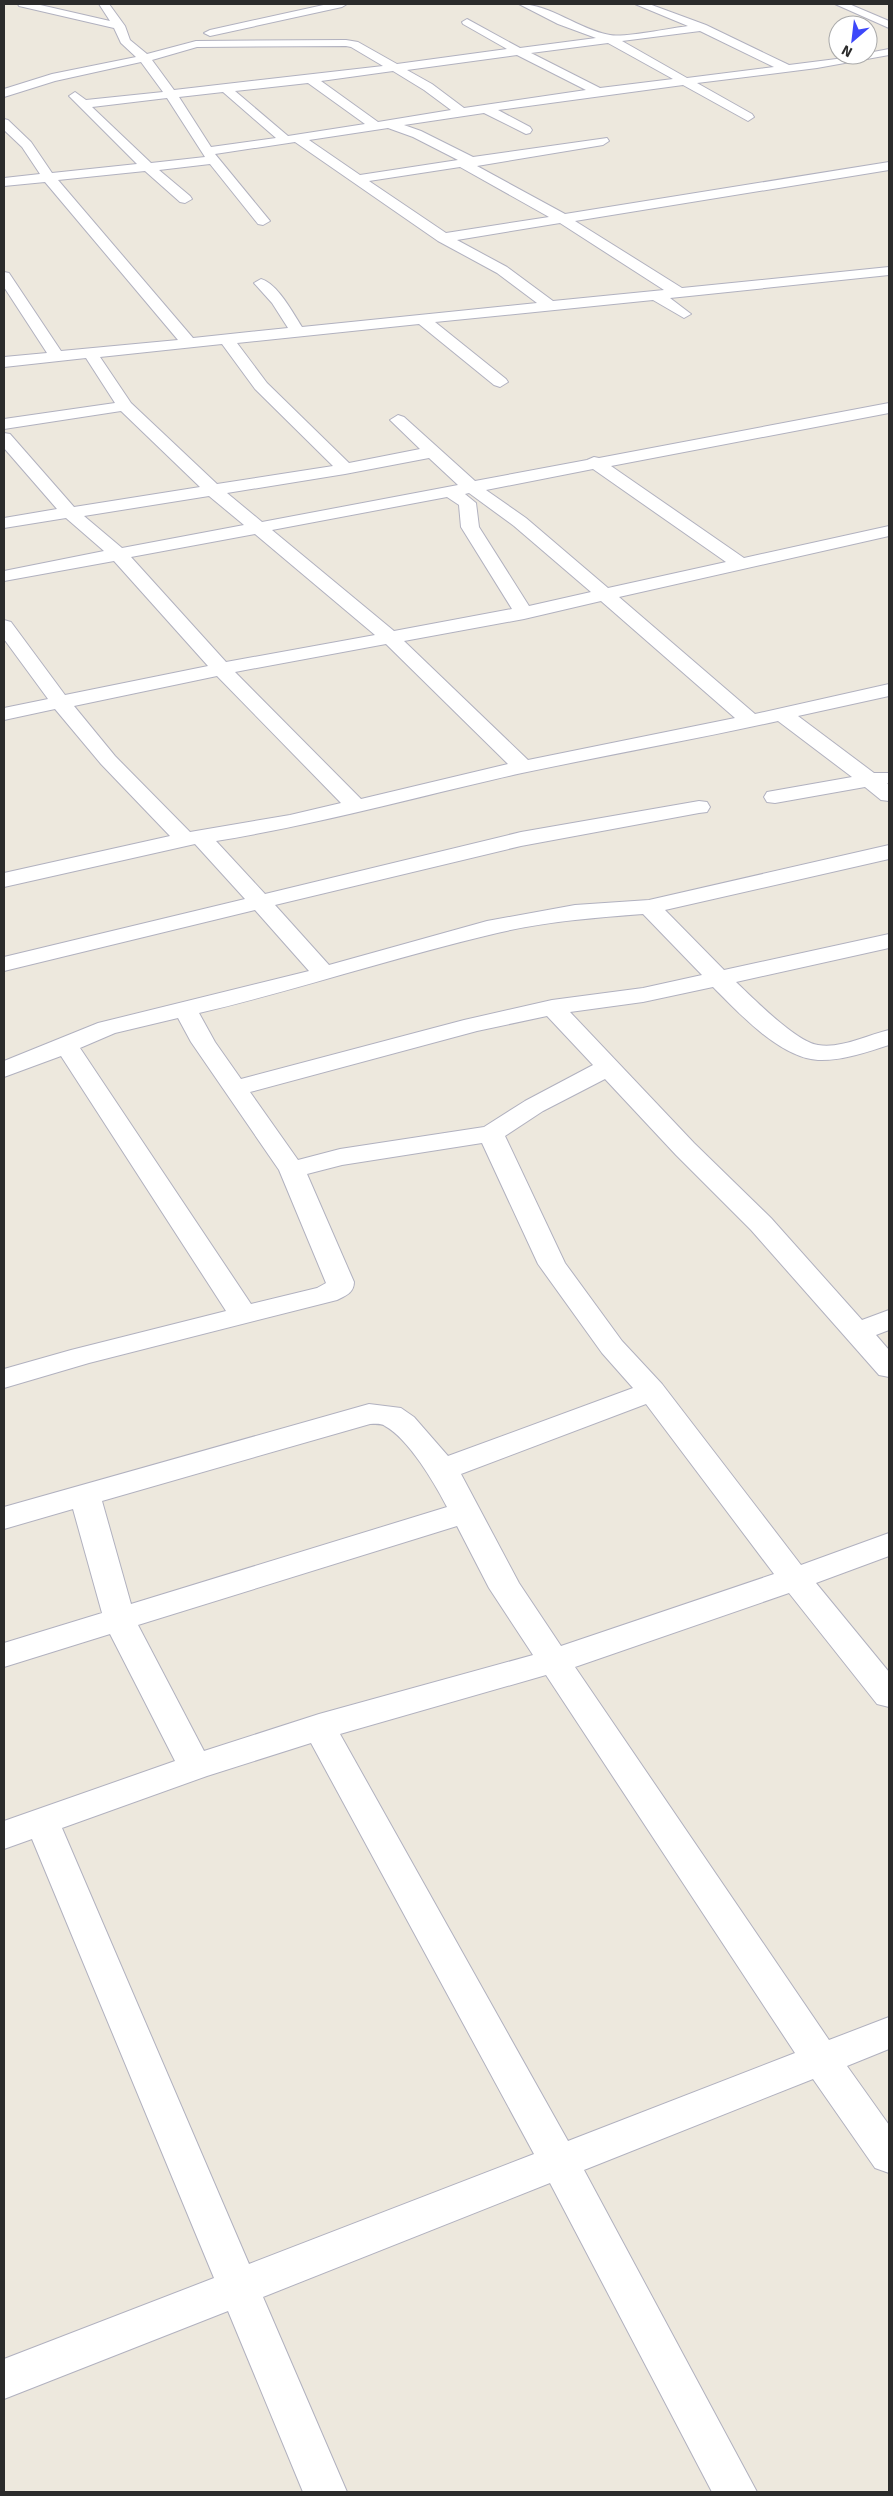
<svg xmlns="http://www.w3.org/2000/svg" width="893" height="2496" font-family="Signika,sans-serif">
	<rect width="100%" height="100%" fill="#ede8dd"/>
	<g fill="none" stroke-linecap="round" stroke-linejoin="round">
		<g stroke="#b1b1bf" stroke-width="2">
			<g id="minor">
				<path d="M 18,4 L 36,4 L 110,21 L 99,4 L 109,4 L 125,26 L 130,40 L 147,54 L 196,41 L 346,40 L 358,42 L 397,64 L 507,49 L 463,24 L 462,22 L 467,19 L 520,48 L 596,38 L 558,24 L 519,4 C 551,4 579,30 610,35 C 624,38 671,28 688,26 L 635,4 L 649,4 L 706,25 L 789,65 L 868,55 L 868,53 L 889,49 L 889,55 L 817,68 L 697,83 L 752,114 L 754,117 L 748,121 L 683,85 L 498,110 L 530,127 L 532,130 L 530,133 L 526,134 L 484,113 L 404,125 L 421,131 L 473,157 L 607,138 L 609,141 L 603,145 L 477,166 L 565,214 L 889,162 L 889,170 L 575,221 L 682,288 L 889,267 L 889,275 L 670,298 L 691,314 L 684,318 L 653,300 L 435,322 L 506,379 L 508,382 L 500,387 L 494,385 L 419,324 L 237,343 L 267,383 L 349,463 L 420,449 L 390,420 L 398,415 L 404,417 L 475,481 L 587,460 L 594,457 L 599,458 L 889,403 L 889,413 L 611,466 L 744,558 L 889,526 L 889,536 L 619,597 L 755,714 L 889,684 L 889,696 L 798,716 L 874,773 L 889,773 L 889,783 L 887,783 L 889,785 L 889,801 L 881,800 L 865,787 L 775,803 L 767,802 L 764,797 L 767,792 L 852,777 L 778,721 C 693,740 607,755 522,773 C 420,796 320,824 216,841 L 265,894 L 521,832 L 699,801 L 707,802 L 710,807 L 707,812 L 699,813 L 521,846 L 275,905 L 329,965 L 487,921 L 575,905 L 649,900 L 889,845 L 889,859 L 665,910 L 724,970 L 889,934 L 889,948 L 736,982 C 753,998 796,1042 818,1045 C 841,1049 867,1035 889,1030 L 889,1045 C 867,1052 842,1061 818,1060 C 780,1058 739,1013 713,987 L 643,1002 L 570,1012 L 694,1143 L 771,1218 L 862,1320 L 889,1310 L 889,1330 L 876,1335 L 889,1350 L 889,1377 L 879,1375 L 751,1230 L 676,1155 L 605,1079 L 543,1111 L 505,1136 L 565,1263 L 622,1341 L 662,1384 L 801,1565 L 889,1533 L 889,1556 L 816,1583 L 889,1672 L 889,1707 L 877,1704 L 789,1593 L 575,1667 L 829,2040 L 889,2017 L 889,2049 L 847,2066 L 889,2125 L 889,2173 L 875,2168 L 813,2079 L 584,2170 L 757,2492 L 712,2492 L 550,2183 L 263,2297 L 347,2492 L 303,2492 L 228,2311 L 4,2399 L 4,2359 L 214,2278 L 32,1839 L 4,1849 L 4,1821 L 175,1761 L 110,1634 L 4,1667 L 4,1643 L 102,1613 L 73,1509 L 4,1529 L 4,1507 L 369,1404 L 401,1408 L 414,1417 L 448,1456 L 633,1388 L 602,1353 L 538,1264 L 482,1143 L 342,1165 L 307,1174 L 354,1282 C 354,1293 345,1296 337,1300 L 89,1363 L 4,1388 L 4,1369 L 71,1350 L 226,1311 L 61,1056 L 4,1077 L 4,1061 L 98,1023 L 309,971 L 255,910 L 4,971 L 4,957 L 245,899 L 195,844 L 4,887 L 4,873 L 170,836 L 101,764 L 55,709 L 4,720 L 4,708 L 48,699 L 4,639 L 4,620 L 11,622 L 65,695 L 208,666 L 114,561 L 4,581 L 4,571 L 104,551 L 66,518 L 4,528 L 4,518 L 57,509 L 4,448 L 4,433 L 10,434 L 74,507 L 200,487 L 121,411 L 4,429 L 4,419 L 115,403 L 86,358 L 4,367 L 4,357 L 47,353 L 4,287 L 4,272 L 9,273 L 61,351 L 178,340 L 45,182 L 4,186 L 4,178 L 40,174 L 22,147 L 4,130 L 4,119 L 8,120 L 31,142 L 52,173 L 137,164 L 69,96 L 75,92 L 86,100 L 163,92 L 141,62 L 55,81 L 4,97 L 4,89 L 52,74 L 136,57 L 121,43 L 114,28 L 19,6 ZM 700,31 L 774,67 L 687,78 L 622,41 ZM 608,43 L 673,79 L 600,88 L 531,53 ZM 346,46 L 351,47 L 383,66 L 174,90 L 152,60 L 197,47 ZM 517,55 L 586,90 L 464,108 L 432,84 L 407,70 ZM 393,71 L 424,90 L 451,110 L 378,122 L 321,81 ZM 308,83 L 365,124 L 288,136 L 235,91 ZM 223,92 L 276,138 L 211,147 L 179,97 ZM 167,98 L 205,157 L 151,163 L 92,107 ZM 388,128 L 413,137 L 458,160 L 360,175 L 309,140 ZM 295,142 L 438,241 L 497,273 L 537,303 L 302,327 C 293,313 277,283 261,279 L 254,283 L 272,303 L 288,328 L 193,338 L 58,180 L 145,171 L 180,202 L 185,203 L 192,199 L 190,196 L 159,170 L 210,164 L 258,224 L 263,225 L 270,221 L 215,154 ZM 460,167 L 549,217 L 446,233 L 369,181 ZM 560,223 L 664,290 L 553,301 L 507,267 L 457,240 ZM 222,344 L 255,389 L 333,466 L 217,484 L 131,403 L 100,357 ZM 429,458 L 458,485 L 262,522 L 227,493 L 345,474 ZM 593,469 L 726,562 L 608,588 L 526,518 L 486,490 ZM 469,493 L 514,526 L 591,592 L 529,606 L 479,527 L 476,503 L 465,494 ZM 209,496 L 244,525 L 122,548 L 84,516 ZM 447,497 L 459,505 L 461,527 L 512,609 L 394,631 L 272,530 ZM 255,534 L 375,635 L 226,662 L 131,557 ZM 601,601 L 735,718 L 528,760 L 404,641 L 524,619 ZM 386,644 L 508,764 L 361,799 L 235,672 ZM 217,676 L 341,803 L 290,815 L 190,832 L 115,756 L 74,706 ZM 643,914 L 702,975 L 643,988 L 552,1000 L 464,1020 L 241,1079 L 215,1042 L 199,1013 C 297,990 392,958 489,935 C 540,922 591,918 643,914 ZM 547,1016 L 593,1065 L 525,1101 L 484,1127 L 340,1149 L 298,1160 L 250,1092 L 477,1031 ZM 178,1018 L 191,1042 L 279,1170 L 326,1283 L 317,1288 L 251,1304 L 80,1048 L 115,1033 ZM 646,1404 L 774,1574 L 561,1646 L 519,1583 L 461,1474 ZM 370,1424 C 375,1424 381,1423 385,1426 C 409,1439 435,1484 447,1507 L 131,1604 L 102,1501 ZM 457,1526 L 489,1588 L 533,1655 L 319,1714 L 204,1751 L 138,1625 ZM 546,1675 L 795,2053 L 568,2141 L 340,1734 ZM 311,1743 L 534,2154 L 249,2264 L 62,1828 L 207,1776 Z"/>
				<polygon points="328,4 347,4 342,7 210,36 204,33 210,30"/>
				<polygon points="835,4 849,4 889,21 889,28"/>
			</g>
		</g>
		<use href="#minor" fill="#fff" fill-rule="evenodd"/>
	</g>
	<rect width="893" height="2496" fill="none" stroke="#2b2b2b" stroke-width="10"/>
	<g transform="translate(853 40) rotate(208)"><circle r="24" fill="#ffffff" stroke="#aaaaaa"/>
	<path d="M0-4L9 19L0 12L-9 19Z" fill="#3d47fa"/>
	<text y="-8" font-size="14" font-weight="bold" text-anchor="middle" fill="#2b2b2b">N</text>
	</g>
</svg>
